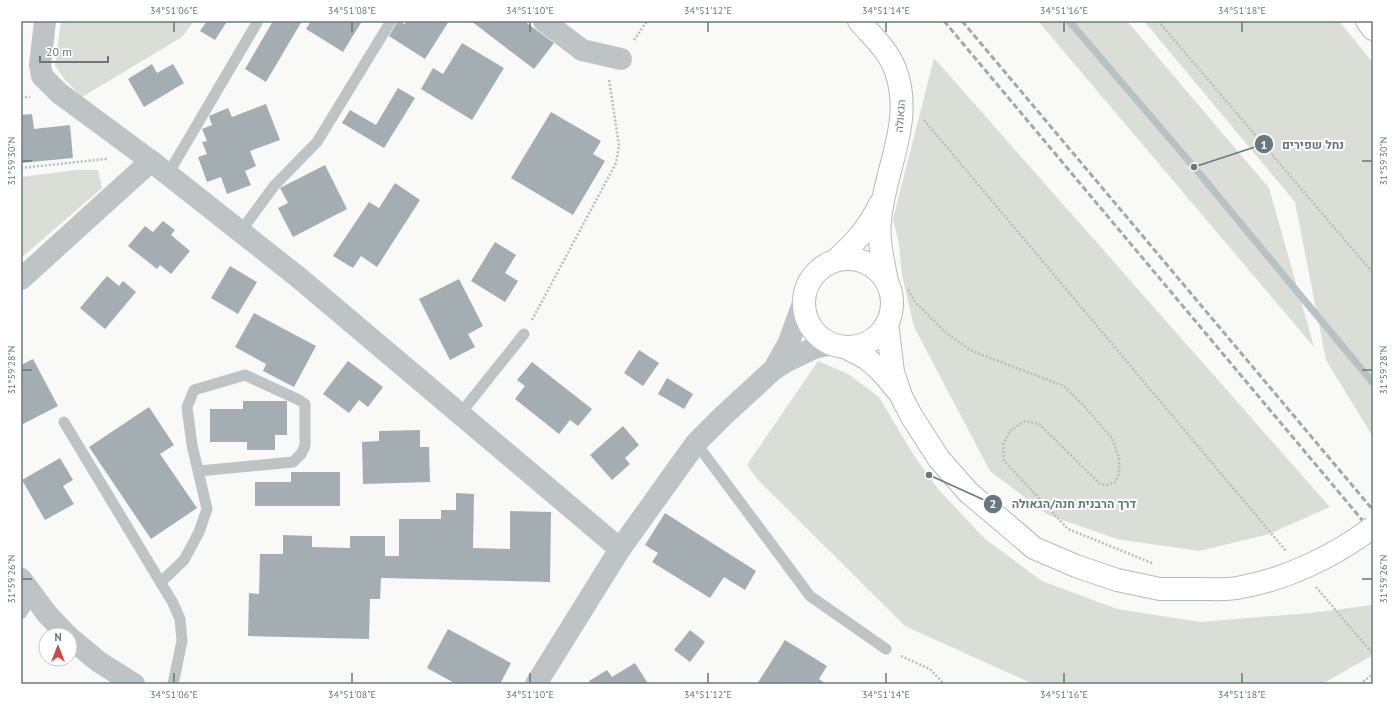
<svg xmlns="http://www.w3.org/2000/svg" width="1394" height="705" font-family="'PT Sans',Heebo,sans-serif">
	<rect width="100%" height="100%" fill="#f9f9f7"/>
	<g fill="#daded7">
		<polygon points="61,21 194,21 182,37 82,97 65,80 55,65"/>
		<polygon points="1038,21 1127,21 1269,188 1314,347"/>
		<polygon points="1144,21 1339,21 1373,63 1373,437 1326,360 1295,202"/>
		<polygon points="934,58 1330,507 1269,534 1199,551 1117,539 1048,515 990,471 914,327 902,275 899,244 893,219"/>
		<polygon points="76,170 98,170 102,188 21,258 21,177"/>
		<polygon points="818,361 848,374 879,397 913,454 938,489 985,539 1042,581 1117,609 1200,622 1310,613 1373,605 1373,655 1322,684 1033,684 905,626 758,480 747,465"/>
	</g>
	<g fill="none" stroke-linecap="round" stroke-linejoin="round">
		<polyline stroke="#b5c3c4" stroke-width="7" points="1069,21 1194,167 1373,383"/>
	</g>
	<g fill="#a4aeb2">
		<polygon points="207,21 223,21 226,23 215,40 200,31"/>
		<polygon points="273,21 302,21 266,82 245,69"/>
		<polygon points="311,21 362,21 343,52 306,29"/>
		<polygon points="398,21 405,24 407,21 449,21 425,59 389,36"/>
		<polygon points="471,21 524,21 554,43 534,69"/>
		<polygon points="462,43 504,68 472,120 421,89 433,68 443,74"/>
		<polygon points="152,64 157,73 173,64 184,83 144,107 128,79"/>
		<polygon points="398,88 415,98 384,148 342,123 350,110 376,125"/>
		<polygon points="266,104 280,140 250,151 256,166 245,171 251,185 227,194 221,177 207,182 198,157 207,154 202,142 207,141 202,129 212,125 209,116 228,108 232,117"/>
		<polygon points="551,112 601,141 593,154 605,161 573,215 511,178"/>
		<polygon points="32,114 34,129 70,125 73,158 21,163 21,115"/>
		<polygon points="325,165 347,209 293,237 278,208 288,203 280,188"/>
		<polygon points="395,183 420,200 377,267 361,256 353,268 333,256 369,202 379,208"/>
		<polygon points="163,221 175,230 171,235 190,251 171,274 160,265 157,269 128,246 145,226 153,232"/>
		<polygon points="495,242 516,255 505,273 518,281 505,302 471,281"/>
		<polygon points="230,266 257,282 238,314 211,298"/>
		<polygon points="107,276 119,286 123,281 136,292 105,329 80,308"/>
		<polygon points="459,279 483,326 468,334 475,347 450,360 419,299"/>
		<polygon points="254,313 316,346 294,387 263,371 266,364 235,347"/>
		<polygon points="639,350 659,363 643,386 624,373"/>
		<polygon points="33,359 58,406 21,425 21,365"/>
		<polygon points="348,361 383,387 368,407 359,400 349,413 323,394"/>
		<polygon points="532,362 592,409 578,426 570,420 559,434 515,399 525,386 517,380"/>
		<polygon points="667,378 693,394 684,409 658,394"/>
		<polygon points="243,401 287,401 287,435 275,435 275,450 247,450 247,442 210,442 210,409 243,409"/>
		<polygon points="149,407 174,445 160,454 197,508 151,539 89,447"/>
		<polygon points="623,426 639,445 625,458 630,464 612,480 590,455"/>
		<polygon points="420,430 420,447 429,447 430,482 363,484 362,442 379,441 379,431"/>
		<polygon points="60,458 73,480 63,486 74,504 45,520 22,480"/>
		<polygon points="291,472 340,472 340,506 255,506 255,482 291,482"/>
		<polygon points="456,493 474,494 473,548 510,549 510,511 551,512 550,582 381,578 380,599 370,599 369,639 248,636 249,593 259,594 260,554 283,554 283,535 312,536 312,547 350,548 350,536 385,536 385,556 399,556 399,519 441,519 441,510 456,510"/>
		<polygon points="665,513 756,571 745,590 724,577 710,598 652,562 658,553 645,545"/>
		<polygon points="448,629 511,663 500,684 456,684 427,668"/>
		<polygon points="690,630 705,642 690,662 674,650"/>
		<polygon points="785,640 827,666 819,679 826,684 757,684"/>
		<polygon points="635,663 647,682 643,684 591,684 589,681 607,670 612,677"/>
	</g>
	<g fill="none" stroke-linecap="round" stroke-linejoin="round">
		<g stroke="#b3babd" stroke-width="24">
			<g id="secondary">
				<path d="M 859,21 C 872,36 888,50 895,69 C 915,120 884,170 880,221 C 878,241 883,261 887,281"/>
				<polyline points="1367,21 1373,29"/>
				<circle cx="848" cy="303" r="44"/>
				<path d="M 836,260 C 855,243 869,227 880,204"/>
				<polyline points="887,323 893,372 901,396 912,417 939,459 969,493 993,513 1034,548 1076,566 1117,580 1160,589 1201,589"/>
				<polyline points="845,347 866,358 880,370 897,390"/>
			</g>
		</g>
		<g stroke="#b9bdbf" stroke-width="2.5" stroke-dasharray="2 2" stroke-linecap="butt">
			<polyline points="1158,21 1373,273"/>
			<polyline points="634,40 647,21"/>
			<polyline points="21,98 30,97"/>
			<polyline points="924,120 1286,551"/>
			<polyline points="21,168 105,159 108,158"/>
			<polyline points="908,290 916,303 945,332 972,351 1064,386 1085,407 1112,438 1119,458 1119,474 1115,482 1108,485 1100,484 1039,424 1025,421 1011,430 1003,444 1004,461 1068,529 1152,563"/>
			<polyline points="532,320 616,163 619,146 609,79"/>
			<polyline points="1316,587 1373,654"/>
			<polyline points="901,656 930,669 944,684"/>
			<polyline points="1360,684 1373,674"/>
		</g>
		<g stroke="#bec4c6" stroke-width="11">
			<polyline points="168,174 258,21"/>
			<polyline points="241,231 274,186 317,142 391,21"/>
			<polyline points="460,414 524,334"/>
			<polyline points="64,422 173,603 180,619 182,641 173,684"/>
			<polyline points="696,443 810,596 886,649"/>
			<polyline points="161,582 184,560 199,532 207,509 192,445 187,407 194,390 245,375 299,400 305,404 305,446 301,454 293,462 199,471"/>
			<polyline points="21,614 33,596"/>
		</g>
		<g stroke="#bec4c6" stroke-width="22">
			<polyline points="45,21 40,65 42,76 59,93 151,161 298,277 620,549"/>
			<polyline points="544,21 582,50 621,59"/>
			<polyline points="21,279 151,161"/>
			<polyline points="774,369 789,342 803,303"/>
			<polyline points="536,684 620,549 696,443 723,416 773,370 785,362 814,348 832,344"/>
		</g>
		<g stroke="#bec4c6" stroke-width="22">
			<polyline points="21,579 47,614 67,635"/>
			<polyline points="70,638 99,662 134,684"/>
		</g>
		<use href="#secondary" stroke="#fff" stroke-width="22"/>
		<g stroke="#a1a9ac" stroke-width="3" stroke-dasharray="6 3" stroke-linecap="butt">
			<polyline points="944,21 1373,533"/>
			<polyline points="962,21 1373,510"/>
		</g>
		<g stroke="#b3babd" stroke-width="24" stroke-linecap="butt">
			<path id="secondary-bridge" d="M 1201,589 C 1213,589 1226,590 1237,588 C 1285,580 1335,556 1373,527"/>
		</g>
		<use href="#secondary-bridge" stroke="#fff" stroke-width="22"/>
	</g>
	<path fill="none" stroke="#66797f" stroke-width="1.5" d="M 174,22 L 174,32M 352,22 L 352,32M 530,22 L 530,32M 708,22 L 708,32M 886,22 L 886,32M 1064,22 L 1064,32M 1242,22 L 1242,32M 22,161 L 32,161M 1362,161 L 1372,161M 22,370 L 32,370M 1362,370 L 1372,370M 22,579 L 32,579M 1362,579 L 1372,579M 174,673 L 174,683M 352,673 L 352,683M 530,673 L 530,683M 708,673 L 708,683M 886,673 L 886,683M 1064,673 L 1064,683M 1242,673 L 1242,683"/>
	<g text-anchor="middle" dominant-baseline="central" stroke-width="4" stroke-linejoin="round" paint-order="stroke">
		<g font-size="11" fill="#66797f" stroke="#fff">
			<text transform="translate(900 116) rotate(-86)">הגאולה</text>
		</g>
	</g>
	<path fill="none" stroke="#66797f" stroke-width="1.5" d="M1194 167L1264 144M929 475L993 504"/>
	<g fill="#66797f" stroke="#fff" stroke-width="1.5">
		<circle cx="1194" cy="167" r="4"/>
		<circle cx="929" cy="475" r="4"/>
		<circle cx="1264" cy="144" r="10"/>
		<circle cx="993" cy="504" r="10"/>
	</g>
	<g font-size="12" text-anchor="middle" font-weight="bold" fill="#fff">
		<text x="1264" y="149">1</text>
		<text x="993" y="508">2</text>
	</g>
	<g font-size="12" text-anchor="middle" font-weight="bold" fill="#66797f" stroke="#fff" stroke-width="4" stroke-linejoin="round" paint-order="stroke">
		<text x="1313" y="149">נחל שפירים</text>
		<text x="1074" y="508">דרך הרבנית חנה/הגאולה</text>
	</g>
	<rect width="1394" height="705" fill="none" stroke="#ffffff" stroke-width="44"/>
	<g transform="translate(58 647)"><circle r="19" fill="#ffffff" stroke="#c2c9cc"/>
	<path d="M0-3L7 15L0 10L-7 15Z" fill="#d2473f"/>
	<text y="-6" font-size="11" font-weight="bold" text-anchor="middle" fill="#66797f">N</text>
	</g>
	<path d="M40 56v6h68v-6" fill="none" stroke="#66797f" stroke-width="2"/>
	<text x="46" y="56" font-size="12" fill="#66797f" stroke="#ffffff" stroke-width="3" paint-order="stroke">20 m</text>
	<rect x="22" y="22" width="1350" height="661" fill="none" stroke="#66797f" stroke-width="1.5"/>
	<g font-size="10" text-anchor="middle" fill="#66797f">
		<text x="174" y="14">34°51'06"E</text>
		<text x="352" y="14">34°51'08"E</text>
		<text x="530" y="14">34°51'10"E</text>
		<text x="708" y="14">34°51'12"E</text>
		<text x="886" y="14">34°51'14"E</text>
		<text x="1064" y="14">34°51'16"E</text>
		<text x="1242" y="14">34°51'18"E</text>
		<text transform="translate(11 161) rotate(-90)" y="4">31°59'30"N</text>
		<text transform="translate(1383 161) rotate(-90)" y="4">31°59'30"N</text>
		<text transform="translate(11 370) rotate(-90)" y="4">31°59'28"N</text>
		<text transform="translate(1383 370) rotate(-90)" y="4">31°59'28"N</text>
		<text transform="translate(11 579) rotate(-90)" y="4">31°59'26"N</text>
		<text transform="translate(1383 579) rotate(-90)" y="4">31°59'26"N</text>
		<text x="174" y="698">34°51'06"E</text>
		<text x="352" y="698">34°51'08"E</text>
		<text x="530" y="698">34°51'10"E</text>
		<text x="708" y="698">34°51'12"E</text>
		<text x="886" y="698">34°51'14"E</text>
		<text x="1064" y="698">34°51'16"E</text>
		<text x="1242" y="698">34°51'18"E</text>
	</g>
</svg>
